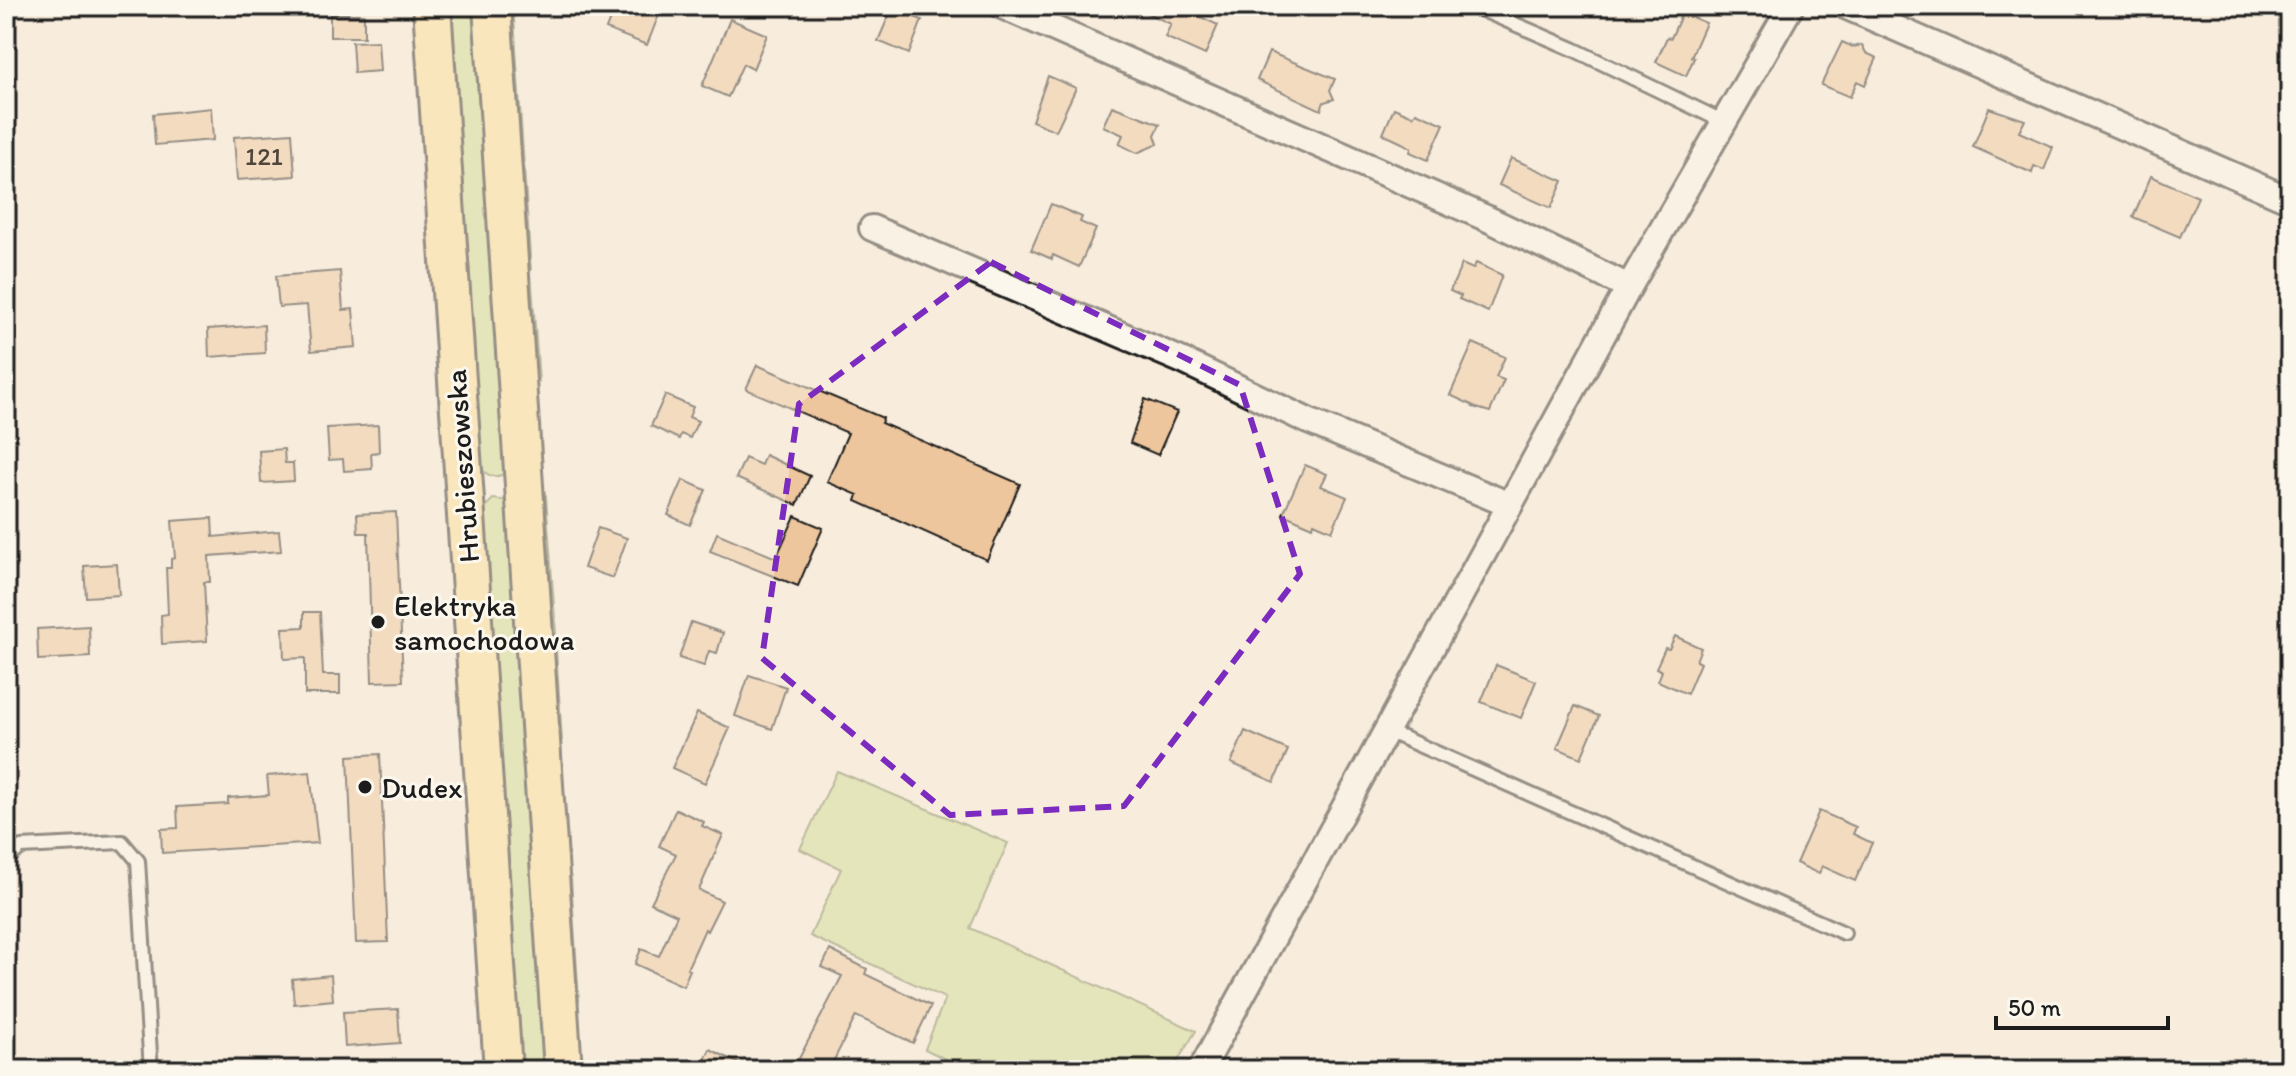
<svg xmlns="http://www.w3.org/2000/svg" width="2296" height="1076" font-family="Itim,sans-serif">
	<rect width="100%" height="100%" fill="#f8eddc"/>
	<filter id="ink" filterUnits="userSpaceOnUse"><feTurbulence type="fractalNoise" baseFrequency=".0125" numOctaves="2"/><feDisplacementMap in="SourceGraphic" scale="16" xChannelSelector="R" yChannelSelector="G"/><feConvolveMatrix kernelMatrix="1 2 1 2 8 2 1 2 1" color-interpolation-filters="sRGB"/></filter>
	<g filter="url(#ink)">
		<g fill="#cddc90" stroke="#747c56" stroke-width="2">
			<path d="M 448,6 L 482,6 L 506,473 C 495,479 486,476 480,466 Z"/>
			<polygon points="514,18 531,270 527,268 511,22"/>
			<polygon points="532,284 539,381 533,377 527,290"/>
			<polygon points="546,496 556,633 550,629 542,500"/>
			<polygon points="493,499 508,501 552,1070 519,1070 482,515 486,506"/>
			<polygon points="556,649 562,740 557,738 551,651"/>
			<polygon points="837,771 1008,843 970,928 1196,1031 1172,1070 967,1070 925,1049 945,998 810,936 841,869 800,849"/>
			<polygon points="571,878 579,1000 576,998 568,881"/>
		</g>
		<g fill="#eec69d" stroke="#1c1c1c" stroke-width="2">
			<polygon points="615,6 644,6 660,12 647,45 606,29"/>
			<polygon points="1132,6 1177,6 1218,25 1205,55 1165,37 1171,24"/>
			<polygon points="892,8 922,20 909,54 878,41"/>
			<polygon points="1682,13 1706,23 1691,57 1694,58 1686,76 1656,62 1667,37 1671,38"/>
			<rect x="330" y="14" width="34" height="23"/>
			<polygon points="730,19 767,35 753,69 743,64 728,97 702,86"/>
			<polygon points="378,41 380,71 354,73 352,42"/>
			<polygon points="1842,42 1853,47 1862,45 1866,53 1877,58 1865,85 1857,81 1850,97 1821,85"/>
			<polygon points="1269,52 1335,79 1330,90 1334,99 1324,102 1321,110 1257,80"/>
			<polygon points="1048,76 1076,88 1056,131 1032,121"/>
			<polygon points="1112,106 1160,124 1155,135 1158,144 1137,153 1119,144 1123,135 1103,126"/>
			<polygon points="211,108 213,140 155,145 153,114"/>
			<polygon points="1394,108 1413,116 1416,112 1444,124 1428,160 1410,152 1411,148 1402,143 1383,134"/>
			<polygon points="1989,108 2025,120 2019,132 2053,147 2044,170 2034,166 2032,173 1973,147"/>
			<polygon points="292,133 295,176 237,180 234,137"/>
			<polygon points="1511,158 1563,181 1551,208 1499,185"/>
			<polygon points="2151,176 2198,197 2180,237 2133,217"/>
			<polygon points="1051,204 1082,217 1080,222 1096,229 1079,267 1053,255 1052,259 1031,250"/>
			<polygon points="1476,263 1502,275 1488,312 1459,299 1461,296 1450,291 1462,264 1473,269"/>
			<polygon points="340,271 343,310 353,309 356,347 311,351 307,305 279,307 276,276"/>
			<polygon points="264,325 265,353 209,357 208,329"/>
			<polygon points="1473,343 1505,357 1496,377 1504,380 1490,412 1473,407 1474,406 1450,395"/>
			<polygon points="757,365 883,418 881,423 1020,484 987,560 856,501 858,495 827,482 848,433 746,389"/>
			<polygon points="665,395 693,407 689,417 698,421 690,438 681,434 679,439 651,426"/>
			<polygon points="1145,399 1177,412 1158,455 1130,443"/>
			<polygon points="378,425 379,452 371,453 372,469 344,471 343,459 329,460 327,428"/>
			<polygon points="284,449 285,463 293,463 294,481 261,483 259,451"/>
			<polygon points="765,455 810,476 797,505 736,478 745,458 761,465"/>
			<polygon points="1305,465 1327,474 1321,486 1347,497 1332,531 1314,523 1313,527 1283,514"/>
			<polygon points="683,480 706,490 690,525 668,515"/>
			<polygon points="396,512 403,681 372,682 368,533 358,533 357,514"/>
			<polygon points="795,516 823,528 798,586 710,551 717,533 776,558"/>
			<polygon points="212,518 213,537 279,531 281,551 209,556 210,582 204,582 207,641 162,644 161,615 168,614 166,568 171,568 171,559 175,558 172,521"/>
			<polygon points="598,528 627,538 613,578 584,568"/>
			<polygon points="117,564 119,595 86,597 84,566"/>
			<polygon points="304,612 320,612 323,675 340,675 340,694 305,694 305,658 284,659 283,628 304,627"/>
			<polygon points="691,622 723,633 717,653 709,651 704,666 679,658"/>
			<polygon points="89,626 90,657 38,660 37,629"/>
			<polygon points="1675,636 1701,648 1696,661 1700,663 1687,694 1658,681 1662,671 1656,668 1665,648 1669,649"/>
			<polygon points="1496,665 1536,681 1521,718 1481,702"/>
			<polygon points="749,675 786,687 772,729 735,716"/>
			<polygon points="1575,706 1599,716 1581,758 1557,748"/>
			<polygon points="697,713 730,728 705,783 672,768"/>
			<polygon points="1245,731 1288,750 1274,782 1231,763"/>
			<polygon points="380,754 388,942 356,943 348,756"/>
			<polygon points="310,772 318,843 162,853 161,829 178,828 177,807 228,804 228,798 269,795 267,776"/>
			<polygon points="676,809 704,822 702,826 723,835 699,890 722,901 707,931 705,929 687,969 690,970 683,986 635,964 641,949 659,956 677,915 651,903 676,854 659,846"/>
			<polygon points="1819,811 1856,827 1853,834 1872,843 1855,881 1822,866 1819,874 1796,863"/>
			<polygon points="830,950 867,969 865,974 931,1006 913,1043 856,1016 829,1070 793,1070 842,976 822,967"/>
			<polygon points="331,975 333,1000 294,1004 292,979"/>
			<polygon points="398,1009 400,1043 345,1047 343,1012"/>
			<polygon points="710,1049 752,1070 700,1070"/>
		</g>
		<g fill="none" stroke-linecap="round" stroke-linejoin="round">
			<g stroke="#1c1c1c" stroke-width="18">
				<g id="lane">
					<polyline points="1473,6 1573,49 1724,122"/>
					<polyline points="1387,731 1844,933"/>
					<polyline points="6,860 21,847 122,842 138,861 151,1070"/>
					<polyline points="6,1001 9,1070"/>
				</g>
			</g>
			<g stroke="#1c1c1c" stroke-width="30">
				<g id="street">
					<polyline points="1002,6 1486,218 1629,287"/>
					<polyline points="1845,6 2290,200"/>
					<polyline points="872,228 1183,361 1308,421 1510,505"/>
					<polyline points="1201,1070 1629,287 1791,6"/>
				</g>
			</g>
			<g stroke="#1c1c1c" stroke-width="42">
				<g id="primary">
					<polyline points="432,6 503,1070"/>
					<polyline points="492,6 563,1070"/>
				</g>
			</g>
			<use href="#lane" stroke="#fbf7ec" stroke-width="12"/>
			<use href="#street" stroke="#fbf7ec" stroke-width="24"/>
			<use href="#primary" stroke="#fdde96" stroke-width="36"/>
		</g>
	</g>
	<path d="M0 0H2296V1076H0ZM 991,262 L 1240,385 L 1300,574 L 1124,806 L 950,815 L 762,658 L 799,404 Z" fill="#f8eddc" fill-opacity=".55" fill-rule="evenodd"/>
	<path fill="none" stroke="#7b2cbf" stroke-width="6" stroke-dasharray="16 10" stroke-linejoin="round" d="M 991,262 L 1240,385 L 1300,574 L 1124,806 L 950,815 L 762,658 L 799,404 Z"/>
	<g fill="#1c1c1c" stroke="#fbf7ec" stroke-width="3">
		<circle cx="378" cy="622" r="8"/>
		<circle cx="365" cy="787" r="8"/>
	</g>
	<g text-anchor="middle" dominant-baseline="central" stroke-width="6" stroke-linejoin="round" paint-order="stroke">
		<g font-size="26" fill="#50463c">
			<text x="264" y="156">121</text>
		</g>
		<g font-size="30" fill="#1c1c1c" stroke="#fbf7ec">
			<text transform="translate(462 466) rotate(-94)">Hrubieszowska</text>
		</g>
		<g font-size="30" fill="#1c1c1c" stroke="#fbf7ec" text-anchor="start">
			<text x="394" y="605">Elektryka<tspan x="394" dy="34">samochodowa</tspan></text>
			<text x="381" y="787">Dudex</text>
		</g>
	</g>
	<rect width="2296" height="1076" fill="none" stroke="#fbf7ec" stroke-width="32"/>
	<rect x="16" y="16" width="2264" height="1044" fill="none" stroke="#1c1c1c" stroke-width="3" filter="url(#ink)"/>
	<path d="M1996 1016v12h172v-12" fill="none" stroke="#1c1c1c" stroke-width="4"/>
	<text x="2008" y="1016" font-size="24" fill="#1c1c1c" stroke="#fbf7ec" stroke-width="6" paint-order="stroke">50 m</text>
</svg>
